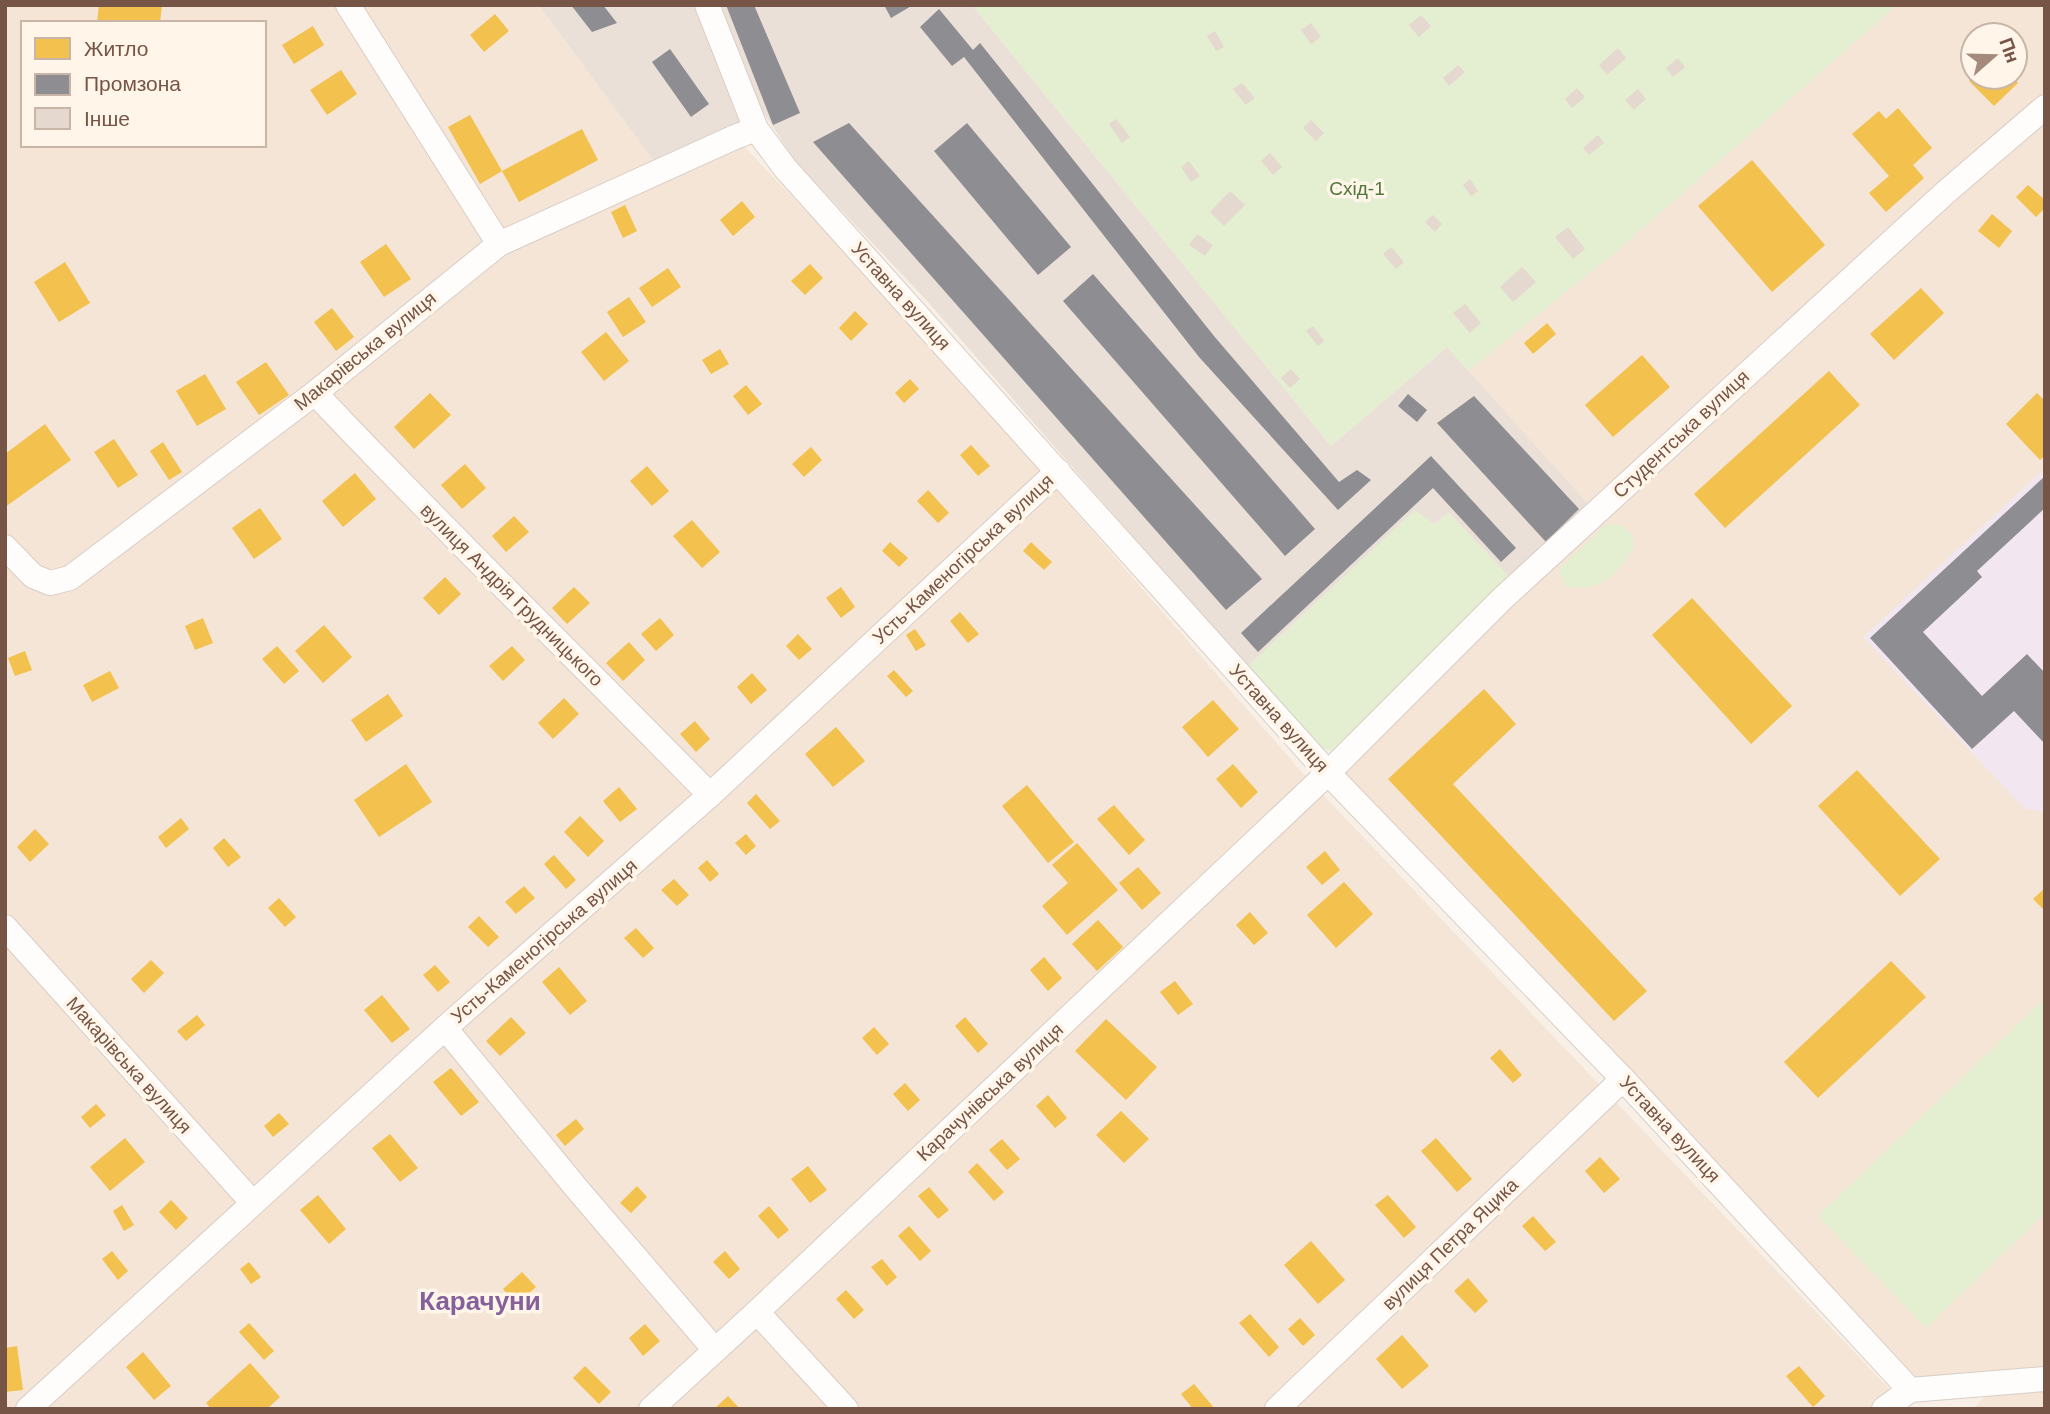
<svg xmlns="http://www.w3.org/2000/svg" width="2050" height="1414" font-family="Arial,sans-serif">
	<rect width="100%" height="100%" fill="#f8f0e7"/>
	<g fill="#f4e5d6" fill-rule="evenodd">
		<path d="M 5,5 L 539,5 L 656,164 L 735,137 L 852,259 L 1033,463 L 1306,777 L 1898,1398 L 1898,1409 L 5,1409 ZM 23,23 L 264,23 L 264,145 L 23,145 Z"/>
		<path d="M 1897,5 L 2045,5 L 2045,1380 L 1910,1390 L 1328,773 L 1596,513 L 1468,371 L 1619,249 ZM 1973,35 L 2015,35 L 2015,77 L 1973,77 Z"/>
		<polygon points="2045,1387 2045,1409 1973,1409 1990,1391"/>
	</g>
	<g fill="#eae0d8">
		<polygon points="539,5 696,5 744,127 656,164"/>
		<polygon points="720,5 972,5 1331,446 1447,347 1589,505 1510,578 1449,513 1434,524 1415,511 1247,667 928,302 795,161 761,109"/>
	</g>
	<polygon fill="#f2e6f1" points="2045,468 2045,812 2025,809 1863,637"/>
	<g fill="#e4eed0">
		<polygon points="972,5 1897,5 1619,249 1468,371 1447,347 1331,446"/>
		<polygon points="1415,510 1434,524 1449,513 1510,578 1331,751 1320,748 1247,667"/>
		<path d="M 1607,524 L 1621,525 L 1632,534 L 1634,547 C 1619,573 1596,596 1564,585 L 1558,570 Z"/>
		<polygon points="2045,998 2045,1213 1926,1328 1818,1216"/>
	</g>
	<g fill="#f2c14e">
		<polygon points="99,5 162,5 160,23 97,23"/>
		<polygon points="495,14 509,31 484,52 470,35"/>
		<polygon points="313,26 324,45 294,64 282,45"/>
		<polygon points="341,70 357,94 327,115 310,90"/>
		<polygon points="1973,77 2013,77 2018,83 1994,106 1969,81"/>
		<polygon points="1898,108 1932,148 1913,165 1924,178 1886,212 1869,193 1889,176 1852,134 1879,111 1886,119"/>
		<polygon points="470,115 502,171 582,129 598,160 519,202 502,171 480,184 448,127"/>
		<polygon points="1752,160 1825,245 1772,292 1698,206"/>
		<polygon points="2028,185 2045,200 2045,208 2036,217 2016,197"/>
		<polygon points="742,201 755,217 733,236 720,220"/>
		<polygon points="625,205 637,231 623,238 611,212"/>
		<polygon points="1992,214 2012,231 1999,248 1978,231"/>
		<polygon points="386,244 411,279 384,297 360,262"/>
		<polygon points="65,262 90,303 59,322 34,282"/>
		<polygon points="810,264 823,278 805,295 791,281"/>
		<polygon points="668,268 681,287 652,307 639,288"/>
		<polygon points="1921,288 1944,313 1894,360 1870,334"/>
		<polygon points="629,297 646,322 623,337 607,312"/>
		<polygon points="332,308 354,337 336,351 314,322"/>
		<polygon points="855,311 868,324 851,341 839,328"/>
		<polygon points="1547,323 1556,334 1533,354 1524,343"/>
		<polygon points="606,332 629,361 604,381 581,352"/>
		<polygon points="720,349 729,364 711,374 702,360"/>
		<polygon points="1642,355 1670,387 1613,437 1585,405"/>
		<polygon points="266,362 289,395 259,415 236,382"/>
		<polygon points="1829,371 1860,405 1725,528 1694,494"/>
		<polygon points="205,374 226,409 197,426 176,391"/>
		<polygon points="910,379 919,389 904,403 895,393"/>
		<polygon points="746,385 762,404 748,415 733,396"/>
		<polygon points="430,393 451,415 414,449 394,427"/>
		<polygon points="2037,393 2045,401 2045,455 2040,460 2006,424"/>
		<polygon points="45,424 71,460 5,507 5,454"/>
		<polygon points="114,439 138,475 118,488 94,452"/>
		<polygon points="163,442 182,472 169,480 150,451"/>
		<polygon points="971,445 990,466 978,476 960,455"/>
		<polygon points="811,447 822,460 804,477 792,464"/>
		<polygon points="465,464 486,488 462,509 441,485"/>
		<polygon points="647,466 669,491 652,506 630,481"/>
		<polygon points="355,473 376,499 343,527 322,501"/>
		<polygon points="928,490 949,513 938,523 917,501"/>
		<polygon points="260,508 282,539 254,559 232,528"/>
		<polygon points="514,516 529,532 506,552 492,536"/>
		<polygon points="692,520 720,552 702,568 673,536"/>
		<polygon points="890,542 908,558 899,567 882,551"/>
		<polygon points="1031,542 1052,562 1044,570 1023,551"/>
		<polygon points="445,577 461,594 439,615 423,598"/>
		<polygon points="574,587 590,603 567,624 552,608"/>
		<polygon points="841,587 855,607 841,618 826,598"/>
		<polygon points="1692,598 1792,706 1751,744 1652,635"/>
		<polygon points="960,612 979,634 968,643 950,621"/>
		<polygon points="203,618 213,643 195,650 185,626"/>
		<polygon points="660,618 674,635 656,651 641,634"/>
		<polygon points="324,625 352,657 323,683 295,651"/>
		<polygon points="915,629 926,645 916,651 906,635"/>
		<polygon points="798,634 812,649 799,660 786,646"/>
		<polygon points="629,642 645,660 623,681 606,663"/>
		<polygon points="277,646 299,671 284,684 262,659"/>
		<polygon points="512,646 525,660 503,681 489,666"/>
		<polygon points="25,651 32,670 15,676 8,658"/>
		<polygon points="894,670 913,691 906,697 887,676"/>
		<polygon points="110,671 119,688 92,702 83,685"/>
		<polygon points="752,673 767,690 751,704 737,687"/>
		<polygon points="1484,689 1516,724 1453,784 1647,991 1614,1021 1388,779"/>
		<polygon points="388,694 403,716 366,742 351,720"/>
		<polygon points="564,698 579,714 553,739 538,723"/>
		<polygon points="1213,700 1239,729 1208,757 1182,727"/>
		<polygon points="695,721 710,739 696,752 680,734"/>
		<polygon points="836,727 865,761 833,787 805,754"/>
		<polygon points="406,764 432,802 379,837 354,800"/>
		<polygon points="1233,764 1258,792 1241,808 1216,779"/>
		<polygon points="1857,770 1940,859 1900,896 1818,806"/>
		<polygon points="1027,785 1074,842 1048,863 1002,806"/>
		<polygon points="619,787 637,809 620,822 603,801"/>
		<polygon points="756,794 780,821 770,829 747,803"/>
		<polygon points="1114,805 1145,840 1129,855 1097,819"/>
		<polygon points="580,816 604,841 588,857 564,832"/>
		<polygon points="181,818 189,829 166,848 158,837"/>
		<polygon points="35,829 49,844 30,862 17,847"/>
		<polygon points="746,834 756,846 746,855 735,843"/>
		<polygon points="224,838 241,857 228,867 213,848"/>
		<polygon points="1077,843 1118,890 1067,935 1042,906 1068,883 1052,865"/>
		<polygon points="1325,851 1340,870 1322,885 1306,867"/>
		<polygon points="554,855 576,880 566,889 544,864"/>
		<polygon points="707,860 719,874 710,882 698,868"/>
		<polygon points="1138,867 1161,893 1142,910 1119,883"/>
		<polygon points="674,879 689,895 677,906 661,890"/>
		<polygon points="1344,882 1373,914 1336,948 1307,915"/>
		<polygon points="524,886 535,898 516,914 505,902"/>
		<polygon points="2045,888 2045,911 2033,899"/>
		<polygon points="279,898 296,917 285,927 268,908"/>
		<polygon points="1250,912 1268,933 1254,945 1236,925"/>
		<polygon points="479,916 499,937 488,947 468,927"/>
		<polygon points="1098,920 1123,947 1097,971 1072,944"/>
		<polygon points="636,928 654,948 643,958 624,938"/>
		<polygon points="1044,957 1062,978 1048,991 1030,970"/>
		<polygon points="151,960 164,973 144,993 131,979"/>
		<polygon points="1891,961 1926,997 1818,1098 1784,1062"/>
		<polygon points="435,965 450,982 438,992 423,975"/>
		<polygon points="559,967 587,1001 570,1015 542,982"/>
		<polygon points="1175,981 1193,1004 1178,1015 1160,992"/>
		<polygon points="382,995 410,1029 392,1043 364,1010"/>
		<polygon points="197,1015 205,1025 186,1041 177,1031"/>
		<polygon points="511,1017 526,1033 500,1056 486,1041"/>
		<polygon points="965,1017 988,1044 978,1053 955,1026"/>
		<polygon points="1106,1019 1157,1067 1126,1100 1075,1051"/>
		<polygon points="874,1027 889,1044 877,1055 862,1038"/>
		<polygon points="1500,1049 1522,1075 1513,1083 1490,1058"/>
		<polygon points="451,1068 479,1102 461,1116 433,1082"/>
		<polygon points="905,1083 920,1100 908,1111 893,1094"/>
		<polygon points="1048,1095 1067,1118 1055,1128 1036,1106"/>
		<polygon points="96,1104 106,1115 90,1128 81,1117"/>
		<polygon points="1121,1111 1149,1139 1124,1163 1096,1135"/>
		<polygon points="279,1113 289,1124 273,1137 264,1126"/>
		<polygon points="576,1119 584,1129 565,1146 556,1135"/>
		<polygon points="390,1134 418,1168 400,1182 372,1148"/>
		<polygon points="125,1138 145,1162 110,1191 90,1167"/>
		<polygon points="1436,1138 1472,1179 1457,1192 1421,1151"/>
		<polygon points="1002,1139 1020,1159 1007,1170 989,1150"/>
		<polygon points="1600,1157 1620,1179 1604,1193 1585,1171"/>
		<polygon points="977,1163 1004,1192 994,1201 968,1172"/>
		<polygon points="808,1166 827,1190 810,1203 791,1179"/>
		<polygon points="637,1186 647,1197 631,1213 620,1203"/>
		<polygon points="929,1187 949,1210 938,1219 918,1196"/>
		<polygon points="318,1195 346,1229 329,1244 300,1210"/>
		<polygon points="1388,1195 1416,1227 1404,1238 1375,1205"/>
		<polygon points="171,1200 188,1218 176,1230 159,1212"/>
		<polygon points="122,1205 134,1225 124,1231 113,1211"/>
		<polygon points="769,1206 789,1230 778,1239 758,1216"/>
		<polygon points="1533,1216 1556,1242 1545,1251 1522,1226"/>
		<polygon points="909,1226 931,1251 920,1261 898,1236"/>
		<polygon points="1311,1241 1345,1280 1318,1304 1284,1265"/>
		<polygon points="112,1251 128,1271 118,1280 102,1259"/>
		<polygon points="725,1251 740,1269 729,1279 713,1262"/>
		<polygon points="882,1259 897,1277 887,1286 871,1267"/>
		<polygon points="249,1262 261,1277 251,1284 240,1269"/>
		<polygon points="522,1272 536,1287 516,1305 503,1289"/>
		<polygon points="1468,1278 1488,1301 1475,1313 1454,1291"/>
		<polygon points="846,1290 864,1310 854,1319 836,1299"/>
		<polygon points="1250,1314 1279,1347 1269,1357 1239,1323"/>
		<polygon points="1300,1318 1315,1335 1303,1346 1288,1329"/>
		<polygon points="249,1323 274,1351 264,1360 239,1332"/>
		<polygon points="645,1324 660,1341 643,1356 629,1338"/>
		<polygon points="1402,1335 1429,1366 1402,1389 1376,1359"/>
		<polygon points="17,1346 23,1390 5,1392 5,1348"/>
		<polygon points="143,1352 171,1386 154,1400 126,1367"/>
		<polygon points="250,1363 280,1397 267,1409 211,1409 206,1403"/>
		<polygon points="585,1366 611,1392 599,1404 573,1378"/>
		<polygon points="1799,1366 1825,1396 1813,1407 1786,1376"/>
		<polygon points="1194,1384 1215,1409 1193,1409 1181,1394"/>
		<polygon points="728,1396 740,1409 714,1409"/>
	</g>
	<g fill="#8d8d92">
		<polygon points="571,5 603,5 617,23 592,32"/>
		<polygon points="726,5 754,5 800,113 773,125"/>
		<polygon points="884,5 913,5 891,18"/>
		<polygon points="939,9 973,50 980,43 1214,336 1339,482 1357,470 1371,480 1338,510 1199,357 964,57 952,66 920,27"/>
		<polygon points="670,49 709,104 691,117 652,62"/>
		<polygon points="849,123 1262,579 1226,610 813,142"/>
		<polygon points="967,123 1071,247 1038,275 934,151"/>
		<polygon points="1093,274 1315,529 1285,556 1063,301"/>
		<polygon points="1408,394 1427,410 1417,422 1398,406"/>
		<polygon points="1474,396 1579,509 1546,542 1437,423"/>
		<polygon points="1431,456 1516,548 1501,562 1433,488 1258,652 1241,633"/>
		<polygon points="2045,476 2045,508 1977,571 1982,577 1923,632 1982,696 2027,654 2045,673 2045,744 2014,711 1972,749 1870,638"/>
	</g>
	<g fill="#e4d8cf">
		<polygon points="1421,15 1431,26 1419,37 1409,25"/>
		<polygon points="1311,23 1321,37 1311,44 1301,30"/>
		<polygon points="1215,31 1224,47 1216,51 1207,36"/>
		<polygon points="1618,48 1626,58 1607,75 1599,65"/>
		<polygon points="1678,58 1685,67 1673,77 1666,68"/>
		<polygon points="1458,65 1465,72 1449,86 1443,78"/>
		<polygon points="1242,83 1255,98 1246,105 1233,89"/>
		<polygon points="1577,88 1585,97 1572,108 1565,99"/>
		<polygon points="1638,89 1646,99 1634,110 1625,100"/>
		<polygon points="1116,119 1130,137 1122,143 1109,124"/>
		<polygon points="1311,120 1324,133 1316,141 1303,128"/>
		<polygon points="1598,135 1604,143 1589,155 1583,148"/>
		<polygon points="1270,153 1282,167 1273,175 1261,161"/>
		<polygon points="1189,161 1200,176 1191,182 1181,167"/>
		<polygon points="1470,179 1478,191 1471,196 1463,185"/>
		<polygon points="1230,191 1245,205 1224,226 1210,212"/>
		<polygon points="1433,215 1442,224 1435,232 1425,222"/>
		<polygon points="1568,227 1585,249 1573,259 1555,237"/>
		<polygon points="1197,234 1213,245 1205,256 1189,245"/>
		<polygon points="1391,247 1404,262 1396,269 1383,254"/>
		<polygon points="1522,267 1536,282 1513,302 1500,287"/>
		<polygon points="1465,304 1481,323 1470,333 1453,313"/>
		<polygon points="1313,326 1324,341 1318,346 1306,331"/>
		<polygon points="1291,369 1300,379 1290,388 1281,378"/>
	</g>
	<g fill="none" stroke-linecap="round" stroke-linejoin="round">
		<g stroke="#d9cdc5" stroke-width="26">
			<g id="street">
				<polyline points="348,5 499,244"/>
				<polyline points="707,5 756,129 785,168 1328,773 1623,1079 1910,1390"/>
				<path d="M 315,393 C 444,530 579,661 710,795"/>
				<polyline points="5,547 33,576 50,583 70,578 315,393 499,244 735,137 756,129"/>
				<polyline points="5,927 252,1202"/>
				<polyline points="445,1028 578,1190 715,1350"/>
				<polyline points="757,1312 846,1409"/>
				<polyline points="28,1409 445,1028 710,795 1058,471"/>
				<polyline points="651,1409 757,1312 1328,773 1503,598 1946,192 2045,107"/>
				<polyline points="1277,1409 1623,1079"/>
				<polyline points="1884,1409 1910,1390 2045,1379"/>
			</g>
		</g>
		<use href="#street" stroke="#fefdfb" stroke-width="24"/>
	</g>
	<g text-anchor="middle" dominant-baseline="central" stroke-width="7" stroke-linejoin="round" paint-order="stroke">
		<g font-size="19" fill="#4f783a" stroke="#fff5e9">
			<text x="1357" y="188">Схід-1</text>
		</g>
		<g font-size="19" fill="#775546" stroke="#fff5e9">
			<text transform="translate(901 296) rotate(48)">Уставна вулиця</text>
			<text transform="translate(365 351) rotate(-39)">Макарівська вулиця</text>
			<text transform="translate(1681 434) rotate(-43)">Студентська вулиця</text>
			<text transform="translate(963 559) rotate(-43)">Усть-Каменогірська вулиця</text>
			<text transform="translate(512 595) rotate(45)">вулиця Андрія Грудницького</text>
			<text transform="translate(1279 718) rotate(48)">Уставна вулиця</text>
			<text transform="translate(544 941) rotate(-41)">Усть-Каменогірська вулиця</text>
			<text transform="translate(129 1065) rotate(48)">Макарівська вулиця</text>
			<text transform="translate(990 1092) rotate(-43)">Карачунівська вулиця</text>
			<text transform="translate(1670 1129) rotate(47)">Уставна вулиця</text>
			<text transform="translate(1450 1244) rotate(-44)">вулиця Петра Яцика</text>
		</g>
		<g font-size="26" font-weight="bold" fill="#85609b" stroke="#fff5e9">
			<text x="480" y="1301">Карачуни</text>
		</g>
	</g>
	<rect width="2050" height="1414" fill="none" stroke="#775546" stroke-width="14"/>
	<rect x="21" y="21" width="245" height="126" fill="#fff5e9" stroke="#c9b5a8" stroke-width="2"/>
	<rect x="35" y="38" width="35" height="21" fill="#f2c14e" stroke="#c9b5a8" stroke-width="2"/>
	<text x="84" y="56" font-size="21" fill="#775546">Житло</text>
	<rect x="35" y="74" width="35" height="21" fill="#8d8d92" stroke="#c9b5a8" stroke-width="2"/>
	<text x="84" y="91" font-size="21" fill="#775546">Промзона</text>
	<rect x="35" y="108" width="35" height="21" fill="#e4d8cf" stroke="#c9b5a8" stroke-width="2"/>
	<text x="84" y="126" font-size="21" fill="#775546">Інше</text>
	<g transform="translate(1994 56) rotate(70)"><circle r="33" fill="#fff5e9" stroke="#c9b5a8" stroke-width="2"/>
	<path d="M0-5L12 26L0 18L-12 26Z" fill="#a48b7e"/>
	<text y="-10" font-size="19" font-weight="bold" text-anchor="middle" fill="#775546">Пн</text>
	</g>
</svg>
